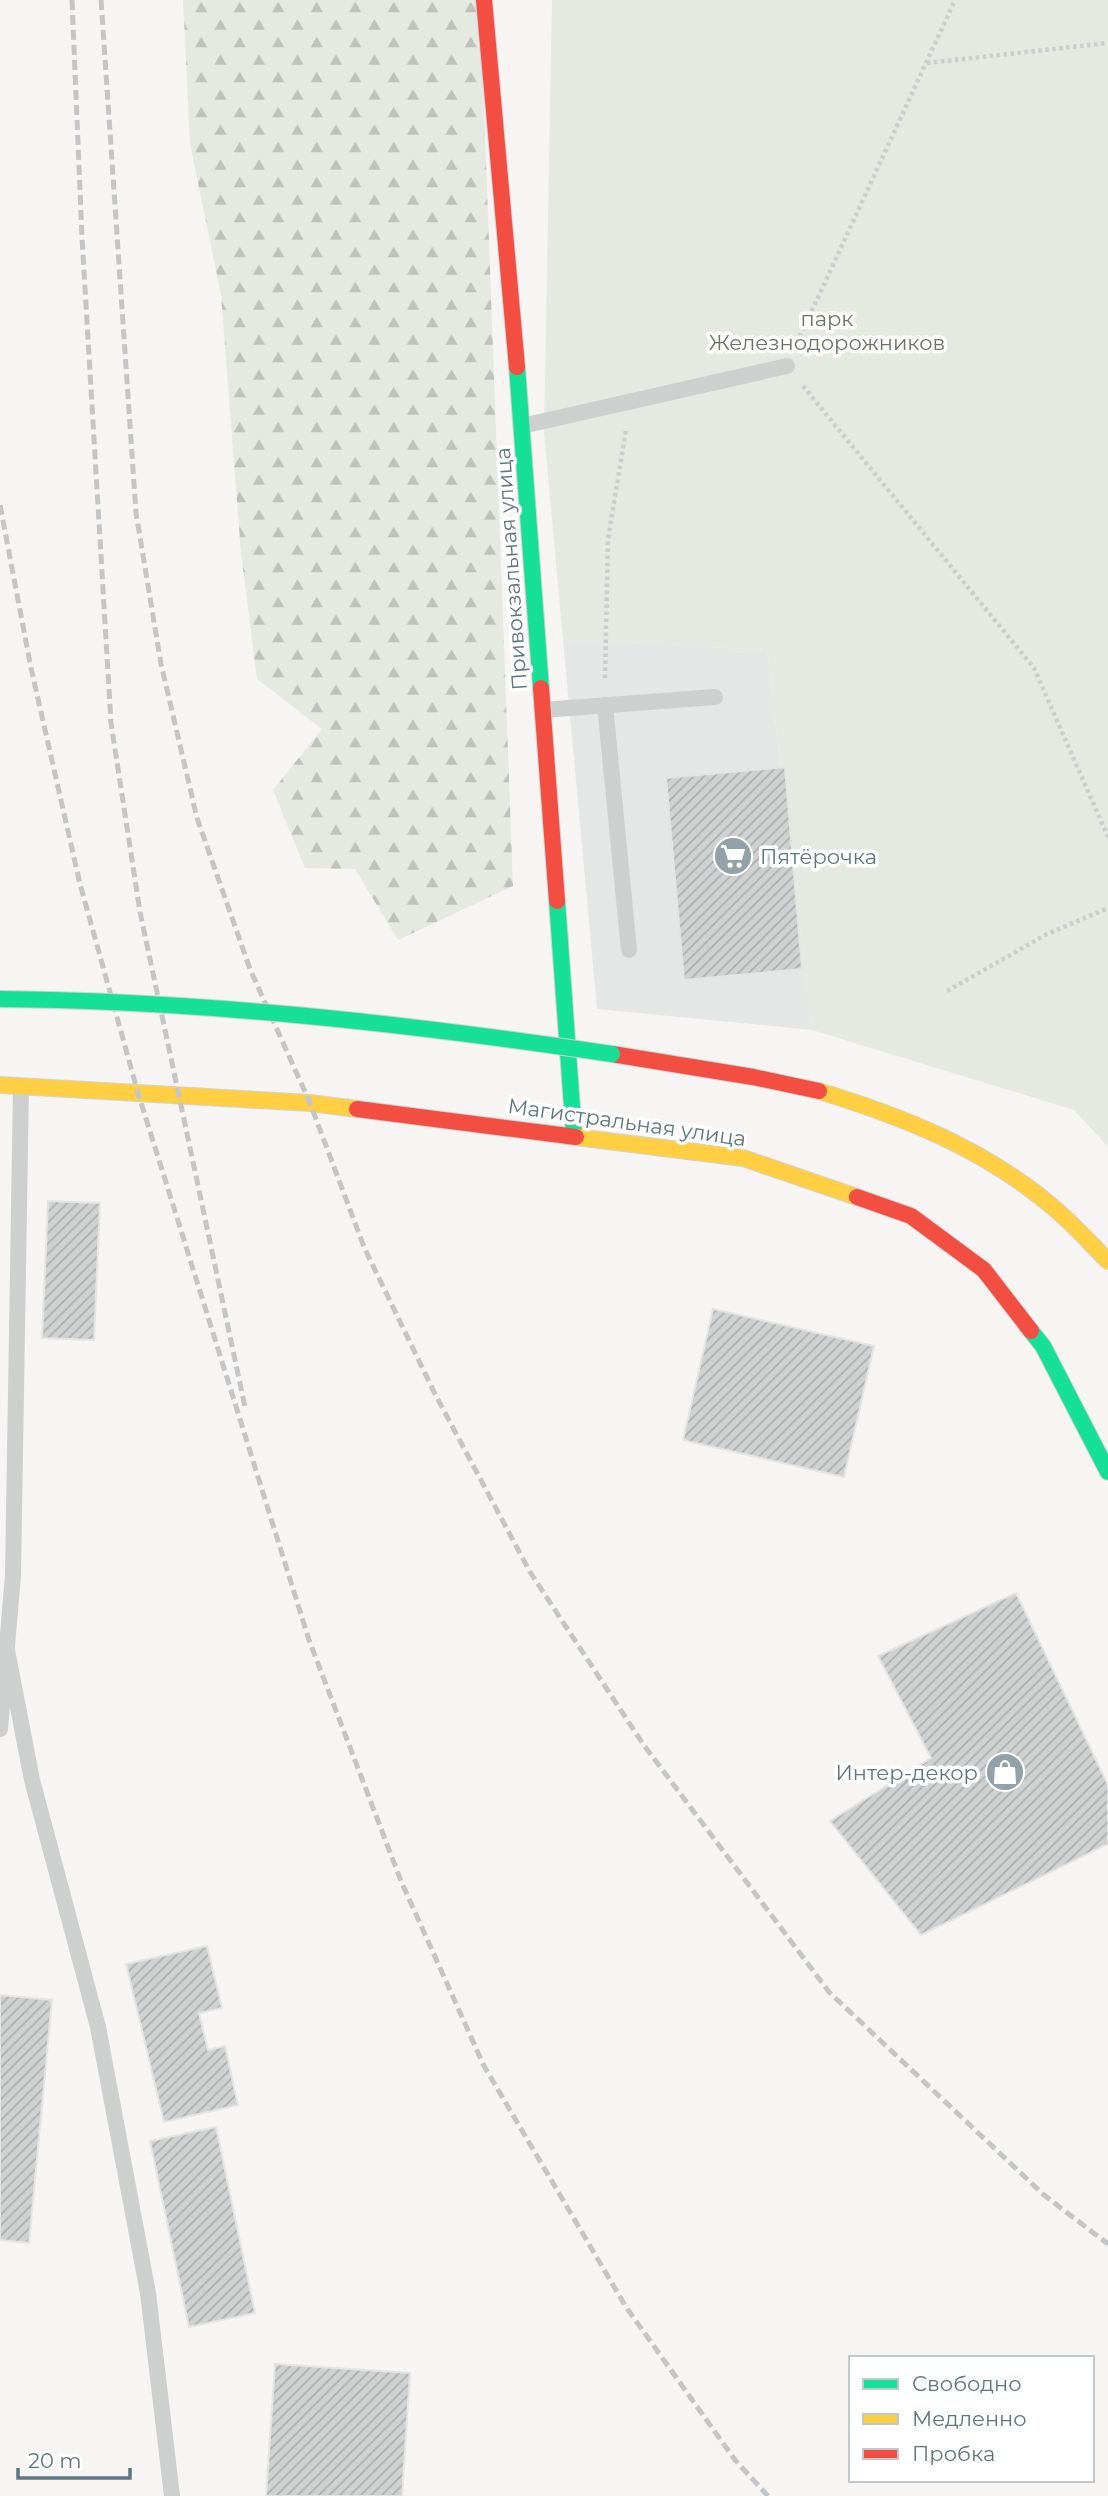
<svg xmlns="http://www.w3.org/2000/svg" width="1108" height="2496" font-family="Montserrat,sans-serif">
	<defs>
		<pattern id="forest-firs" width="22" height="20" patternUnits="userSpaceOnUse" patternTransform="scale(1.75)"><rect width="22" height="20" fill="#e6e9e2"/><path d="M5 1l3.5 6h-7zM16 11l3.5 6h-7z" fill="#bec1bd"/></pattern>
		<pattern id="building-hatch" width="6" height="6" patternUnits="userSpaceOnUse" patternTransform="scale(1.75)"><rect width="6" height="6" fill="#d0d2d2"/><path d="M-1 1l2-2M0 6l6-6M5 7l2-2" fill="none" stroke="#acafb0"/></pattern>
	</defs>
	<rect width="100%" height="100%" fill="#f6f5f4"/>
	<polygon fill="#e5e7e6" points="563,640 767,650 812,1030 597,1009"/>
	<polygon fill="url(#forest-firs)" points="183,0 480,0 513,886 398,940 355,869 305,868 273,790 322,729 257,679 241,553 221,295 190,144"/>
	<polygon fill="#e6e9e2" points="552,0 1108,0 1108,1147 1074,1110 812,1030 767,650 563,640 544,433"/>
	<g fill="url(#building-hatch)" stroke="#e5e4e4" stroke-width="2">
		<polygon points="785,767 802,969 684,980 666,778"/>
		<polygon points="48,1201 100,1203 94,1340 42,1338"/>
		<polygon points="713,1309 874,1346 844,1477 683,1440"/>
		<polygon points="1016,1593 1108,1785 1108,1844 921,1935 830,1821 931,1758 878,1656"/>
		<polygon points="207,1946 222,2008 199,2013 208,2050 225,2046 238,2105 164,2122 126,1964"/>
		<polygon points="0,1995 52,2000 29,2243 0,2240"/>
		<polygon points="216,2127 255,2313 189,2327 150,2141"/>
		<polygon points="275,2364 410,2373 402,2496 266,2496"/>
	</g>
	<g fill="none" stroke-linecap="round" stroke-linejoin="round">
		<g stroke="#d2d3d3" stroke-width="18">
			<g id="fast">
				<polyline points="517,367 541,688"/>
				<polyline points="557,901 574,1134"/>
				<polyline points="1031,1331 1043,1346 1108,1472"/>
			</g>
		</g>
		<g stroke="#d2d3d3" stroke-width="18">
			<g id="slow">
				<polyline points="0,1085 310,1103 357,1109"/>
				<path d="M 819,1091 C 904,1117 985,1149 1054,1208 C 1073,1224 1090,1243 1108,1261"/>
				<polyline points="576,1137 743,1158 857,1197"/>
			</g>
		</g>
		<g stroke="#d2d3d3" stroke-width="18">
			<g id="jam">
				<polyline points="484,0 517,367"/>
				<polyline points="541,688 557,901"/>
				<polyline points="612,1054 753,1077 819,1091"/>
				<polyline points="357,1109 576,1137"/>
				<polyline points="857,1197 911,1216 984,1270 1031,1331"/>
			</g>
		</g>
		<g stroke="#cccdce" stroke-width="4.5" stroke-dasharray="3.5 3.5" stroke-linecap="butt">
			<polyline points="927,63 1108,43"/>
			<polyline points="797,343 955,0"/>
			<polyline points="803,386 1034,668 1108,837"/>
			<polyline points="605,678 608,539 626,430"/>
			<polyline points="947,991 1047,934 1108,908"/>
		</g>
		<g stroke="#cecfcf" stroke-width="16">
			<polyline points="522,426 787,366"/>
			<polyline points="605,705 629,950"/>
			<polyline points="543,710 715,697"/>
			<polyline points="7,1650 32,1780 98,2027 148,2293 172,2496"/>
			<polyline points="0,1729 13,1575 21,1086"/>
		</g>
		<use href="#fast" stroke="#16e098" stroke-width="16"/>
		<use href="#slow" stroke="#ffcf43" stroke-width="16"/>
		<use href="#jam" stroke="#f24e42" stroke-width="16"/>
		<g stroke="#c3c5c6" stroke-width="5" stroke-dasharray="10 5" stroke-linecap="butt">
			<polyline points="72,0 82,238 111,723 140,912 245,1407"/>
			<polyline points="101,0 136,513 161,664 197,818 250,969 310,1103 364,1247 435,1394 530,1572 643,1744 829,1992 1044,2195 1108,2244"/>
			<polyline points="0,505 31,668 80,884 138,1093 309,1640 401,1881 484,2066 626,2307 735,2460 768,2496"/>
		</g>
		<g stroke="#d2d3d3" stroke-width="18" stroke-linecap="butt">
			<path id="fast-bridge" d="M 0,999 C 206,1001 409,1024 612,1054"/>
		</g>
		<use href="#fast-bridge" stroke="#16e098" stroke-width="16"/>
	</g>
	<defs>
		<g id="supermarket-disc" transform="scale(2.0125)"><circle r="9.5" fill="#93a2a9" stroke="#fff"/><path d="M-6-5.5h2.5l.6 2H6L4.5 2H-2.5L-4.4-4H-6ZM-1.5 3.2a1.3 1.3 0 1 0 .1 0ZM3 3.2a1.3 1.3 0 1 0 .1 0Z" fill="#fff"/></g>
		<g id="shop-disc" transform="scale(2.0125)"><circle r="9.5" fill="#93a2a9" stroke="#fff"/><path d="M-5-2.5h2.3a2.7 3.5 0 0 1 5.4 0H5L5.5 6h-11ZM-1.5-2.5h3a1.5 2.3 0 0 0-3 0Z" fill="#fff"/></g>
	</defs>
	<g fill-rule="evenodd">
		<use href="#supermarket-disc" x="733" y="856"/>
		<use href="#shop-disc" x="1005" y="1772"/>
	</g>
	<g text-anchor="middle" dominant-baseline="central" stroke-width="7" stroke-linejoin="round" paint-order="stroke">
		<g font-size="21" fill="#66785e" stroke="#fff">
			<text x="827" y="318">парк<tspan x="827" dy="24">Железнодорожников</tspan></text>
		</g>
		<g font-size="21" fill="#5e7681" stroke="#fff">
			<text transform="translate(511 569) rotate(-94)">Привокзальная улица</text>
			<text transform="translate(627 1122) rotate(8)">Магистральная улица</text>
		</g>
		<g font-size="21" fill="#5e7681" stroke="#fff" text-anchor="start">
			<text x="760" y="856">Пятёрочка</text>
			<text x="978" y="1772" text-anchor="end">Интер-декор</text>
		</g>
	</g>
	<rect x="849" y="2356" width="245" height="126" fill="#ffffff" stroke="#bfc8cd" stroke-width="2"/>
	<rect x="863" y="2379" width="35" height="10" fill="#16e098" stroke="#bfc8cd" stroke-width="2"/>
	<text x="912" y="2391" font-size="21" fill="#5e7681">Свободно</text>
	<rect x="863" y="2414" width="35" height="10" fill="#ffcf43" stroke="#bfc8cd" stroke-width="2"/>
	<text x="912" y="2426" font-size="21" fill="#5e7681">Медленно</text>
	<rect x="863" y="2449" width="35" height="10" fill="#f24e42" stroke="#bfc8cd" stroke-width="2"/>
	<text x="912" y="2461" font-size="21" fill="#5e7681">Пробка</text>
	<path d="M18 2468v10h112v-10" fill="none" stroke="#5e7681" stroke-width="3.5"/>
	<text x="28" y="2468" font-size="21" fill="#5e7681" stroke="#ffffff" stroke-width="5" paint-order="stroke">20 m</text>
</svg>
